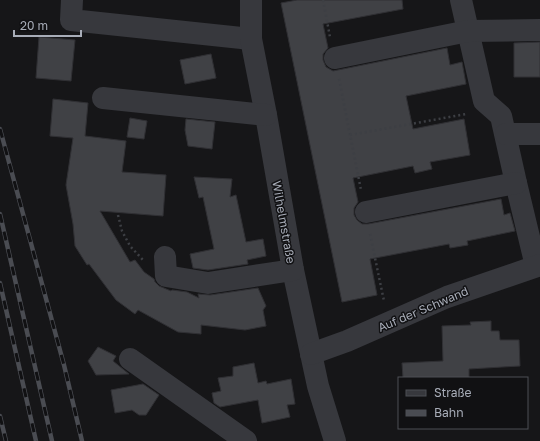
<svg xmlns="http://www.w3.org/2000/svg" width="540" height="441" font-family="'Golos Text',sans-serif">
	<rect width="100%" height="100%" fill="#161618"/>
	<g fill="#404145" stroke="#303034">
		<polygon points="297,0 402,0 403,9 323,24 328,48 323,54 323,60 326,67 333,71 447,48 450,65 462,62 466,84 406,96 413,129 464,119 470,155 430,162 432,169 415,173 413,166 353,178 358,202 354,208 354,215 357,220 362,224 368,224 501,199 504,215 510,213 515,231 467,241 468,245 450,248 449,244 370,259 377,295 342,302 281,3"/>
		<polygon points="39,37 75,40 71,81 36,78"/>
		<polygon points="540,42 540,77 514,77 514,43"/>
		<polygon points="211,54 216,78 185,84 180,60"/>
		<polygon points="53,99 88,103 85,136 126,141 122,172 166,175 163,216 100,211 130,262 135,260 144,272 154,279 155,282 159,286 171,291 172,290 187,292 199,298 198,294 210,295 258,288 266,306 263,310 266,326 245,330 201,325 201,334 178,332 138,310 135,314 116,300 89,264 87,265 75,246 73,224 66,185 73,138 50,136"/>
		<polygon points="130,118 147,121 144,139 127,137"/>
		<polygon points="186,119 215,122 212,149 188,146 185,130"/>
		<polygon points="194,177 232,179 230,197 236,195 246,242 263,239 266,256 247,260 248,264 208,270 193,268 190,254 214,249 203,197 199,198"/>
		<polygon points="491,321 491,331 499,331 500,340 519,340 520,366 469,369 469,378 403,378 402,363 443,361 442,326 471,325 470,322"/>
		<polygon points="98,347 116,356 113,361 129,374 96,375 88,361"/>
		<polygon points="254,363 258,383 266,381 267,384 291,379 295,404 287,405 290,417 262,423 258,400 220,407 214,403 212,393 221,391 218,378 233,376 233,367"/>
		<polygon points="143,384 159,395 146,415 139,415 132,410 115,413 111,390"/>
	</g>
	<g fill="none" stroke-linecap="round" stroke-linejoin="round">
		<g stroke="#3d3f44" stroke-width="2.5" stroke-dasharray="2 3" stroke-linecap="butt">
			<polyline points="323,0 330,37"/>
			<polyline points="339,79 361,190"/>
			<polyline points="350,135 466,114"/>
			<polyline points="118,215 122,231 130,246 143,260"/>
			<polyline points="370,234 384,301"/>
		</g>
		<g stroke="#37383d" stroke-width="22">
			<polyline points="72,0 71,20 251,39"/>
			<polyline points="251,0 251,39 266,115 293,270 318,386 335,441"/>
			<polyline points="461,0 484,101 501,116 516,183 536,266"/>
			<polyline points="335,58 468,31 540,30"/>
			<polyline points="103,98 266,115"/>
			<polyline points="506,134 540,134"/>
			<polyline points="366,212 516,183"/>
			<polyline points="165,257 166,276 208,283 293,270"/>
			<polyline points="311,354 347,341 447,297 540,265"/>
			<polyline points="130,359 246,441"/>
		</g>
		<g stroke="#4a4c52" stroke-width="4.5">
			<g id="rail">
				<polyline points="0,129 64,365 82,441"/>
				<polyline points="0,214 52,441"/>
				<polyline points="0,283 36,441"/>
				<polyline points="0,416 6,441"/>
			</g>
		</g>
		<use href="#rail" stroke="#111113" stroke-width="3" stroke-dasharray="9" stroke-linecap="butt"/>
	</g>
	<g text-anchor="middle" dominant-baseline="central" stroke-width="3" stroke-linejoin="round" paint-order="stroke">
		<g font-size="12" fill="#a8adb8" stroke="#111113">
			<text transform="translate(284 222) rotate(80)">Wilhelmstraße</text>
			<text transform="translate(423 309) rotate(-23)">Auf der Schwand</text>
		</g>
	</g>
	<rect x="398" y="377" width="130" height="52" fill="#111113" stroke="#4d4f55"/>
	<rect x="406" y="390" width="20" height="6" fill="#37383d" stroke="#4d4f55"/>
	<text x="434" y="397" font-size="12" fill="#a8adb8">Straße</text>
	<rect x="406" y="410" width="20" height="6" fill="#4a4c52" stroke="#4d4f55"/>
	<text x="434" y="417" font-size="12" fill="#a8adb8">Bahn</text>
	<path d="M14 30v6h67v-6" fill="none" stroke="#a8adb8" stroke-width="2"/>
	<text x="20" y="30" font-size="12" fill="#a8adb8" stroke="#111113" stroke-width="3" paint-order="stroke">20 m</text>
</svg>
